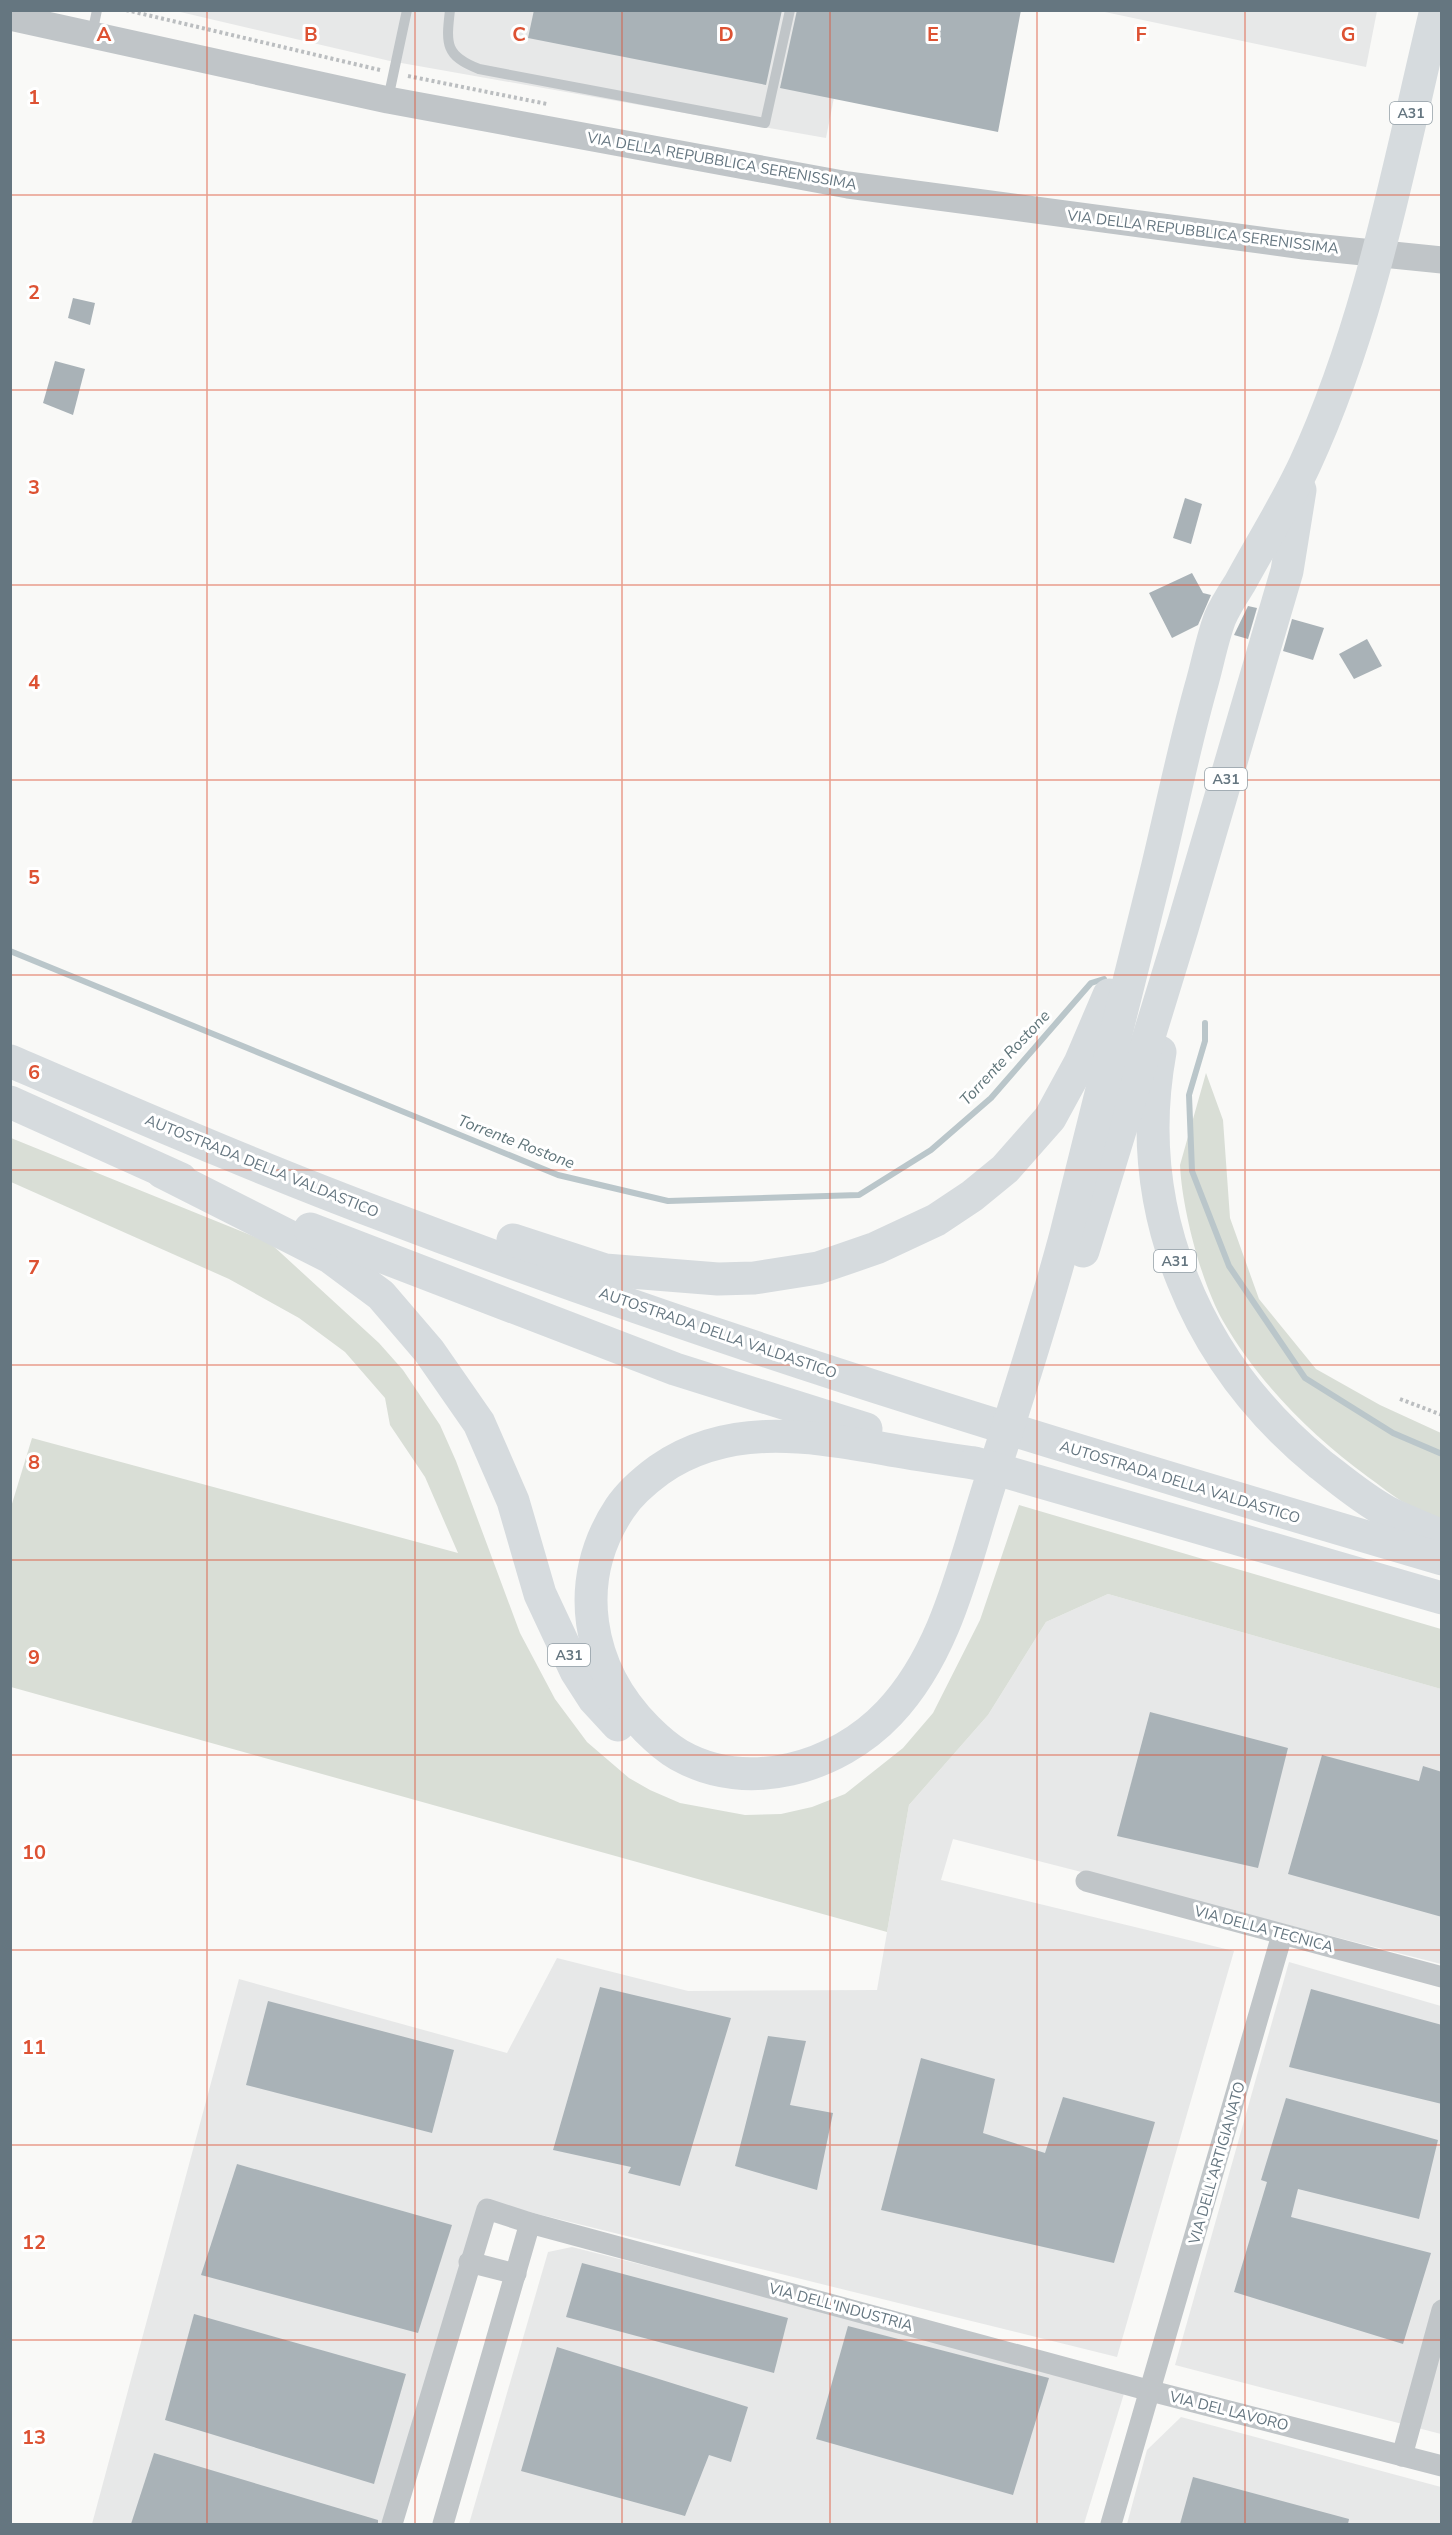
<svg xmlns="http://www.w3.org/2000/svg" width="1452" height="2535" font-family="'Nunito Sans',sans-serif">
	<rect width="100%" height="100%" fill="#f9f9f7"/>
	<g fill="#e7e8e8">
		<polygon points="176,11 851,11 826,138 390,61"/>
		<polygon points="1100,11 1377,10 1377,11 1366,67"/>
		<polygon points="1108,1594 1441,1689 1441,1964 953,1839 941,1880 1234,1951 1117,2357 485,2201 385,2524 92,2524 239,1979 507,2053 557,1958 688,1991 877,1990 909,1805 988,1715 1046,1622"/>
		<polygon points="1289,1962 1441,2006 1441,2434 1175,2365"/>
		<polygon points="572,2247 1126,2387 1084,2524 469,2524 548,2252"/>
		<polygon points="1181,2417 1441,2487 1441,2524 1127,2524 1147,2450"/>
	</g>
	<g fill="#d9ded6">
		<path d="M 1206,1073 L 1223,1120 L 1230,1218 L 1259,1299 L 1316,1369 L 1380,1405 L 1441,1433 L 1441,1521 C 1429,1515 1416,1510 1405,1503 C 1392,1496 1380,1485 1368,1477 C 1311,1435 1259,1383 1223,1321 C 1201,1282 1182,1209 1180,1165 Z"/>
		<polygon points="11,1138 270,1243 379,1343 403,1370 440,1425 456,1461 520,1633 555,1699 587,1742 629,1778 650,1790 680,1803 745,1815 781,1814 812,1807 845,1794 903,1748 933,1713 980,1620 1019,1505 1441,1629 1441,1689 1108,1594 1046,1622 988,1715 909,1805 887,1932 11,1687 11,1507 32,1438 458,1553 425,1477 390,1425 385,1398 345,1352 299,1318 229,1279 11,1182"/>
	</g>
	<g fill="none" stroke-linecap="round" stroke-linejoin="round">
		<g stroke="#bac6ca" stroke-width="6">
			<polyline points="10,951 558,1175 668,1201 859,1195 931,1150 991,1098 1091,983 1104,979"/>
			<polyline points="1205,1023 1205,1041 1189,1095 1192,1171 1229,1266 1305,1378 1393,1433 1442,1454"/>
		</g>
	</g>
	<g fill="#a9b2b7">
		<polygon points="534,10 782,10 766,85 528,38"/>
		<polygon points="797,10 1021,10 998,132 780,88"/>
		<polygon points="73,298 95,303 90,325 68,318"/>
		<polygon points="55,361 85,369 73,415 43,403"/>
		<polygon points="1185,498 1202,504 1191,544 1173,538"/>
		<polygon points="1192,573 1203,593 1211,595 1198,625 1172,638 1149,593"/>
		<polygon points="1248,606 1257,608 1248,639 1234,635"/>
		<polygon points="1292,619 1324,628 1313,660 1283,651"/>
		<polygon points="1367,639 1382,666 1354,679 1339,654"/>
		<polygon points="1150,1712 1288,1748 1258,1868 1117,1836"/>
		<polygon points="1322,1755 1419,1781 1423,1766 1442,1772 1442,1917 1288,1874"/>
		<polygon points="600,1987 731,2018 680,2186 628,2173 631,2167 553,2150"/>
		<polygon points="1311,1989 1442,2025 1442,2104 1289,2067"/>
		<polygon points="268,2001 454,2050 432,2133 246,2085"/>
		<polygon points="768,2036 806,2041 790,2105 833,2113 817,2190 735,2166"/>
		<polygon points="921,2058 995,2079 983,2133 1045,2153 1063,2097 1155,2122 1114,2263 881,2210"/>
		<polygon points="1286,2098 1438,2140 1419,2219 1298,2189 1291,2217 1431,2253 1403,2344 1234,2292 1267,2182 1261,2180"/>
		<polygon points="237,2164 452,2225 418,2333 201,2275"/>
		<polygon points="582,2263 788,2318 774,2373 566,2317"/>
		<polygon points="194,2314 406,2374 374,2484 165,2420"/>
		<polygon points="848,2326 1049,2378 1013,2495 816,2439"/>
		<polygon points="557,2347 748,2407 731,2462 709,2455 685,2516 521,2471"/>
		<polygon points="154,2453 378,2520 378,2524 131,2524"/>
		<polygon points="1193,2477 1349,2519 1348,2524 1180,2524"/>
	</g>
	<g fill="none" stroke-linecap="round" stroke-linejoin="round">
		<g stroke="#bbbec0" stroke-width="4" stroke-dasharray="3 3" stroke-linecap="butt">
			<polyline points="126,10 380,70"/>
			<polyline points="408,76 547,104"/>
			<polyline points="1400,1399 1442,1415"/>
		</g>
		<g stroke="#c0c5c8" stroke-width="10">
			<path d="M 450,10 C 446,44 445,56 479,69 L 765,123 L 790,10"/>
			<polyline points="92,34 97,10"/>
			<polyline points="388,99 407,10"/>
		</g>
		<g stroke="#c0c5c8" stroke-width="21">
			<polyline points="1086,1881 1442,1977"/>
			<polyline points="469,2262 516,2274"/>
			<polyline points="1402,2456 1442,2310"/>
			<polyline points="392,2524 487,2209 530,2223 1151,2391 1442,2466"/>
			<polyline points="443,2524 530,2223"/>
			<polyline points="1111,2524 1282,1935"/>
		</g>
		<polyline stroke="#c0c5c8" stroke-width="27" points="10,17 388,100 848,185 1304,246 1442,260"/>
		<g stroke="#d6dbde" stroke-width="33">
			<path d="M 1160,1052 C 1131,1211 1196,1363 1320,1464 C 1342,1481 1363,1499 1387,1512 C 1405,1521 1424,1528 1442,1536"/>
			<path d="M 10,1061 C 136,1115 262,1170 391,1218 C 735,1349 1088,1455 1442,1559"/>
			<polyline points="10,1102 181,1179"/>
			<polyline points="162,1172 330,1257 381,1295 429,1351 479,1423 513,1501 540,1594 576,1671 594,1699 618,1725"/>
			<polyline points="310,1229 675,1369 866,1429"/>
			<polyline points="513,1240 605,1270 718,1279 754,1278 818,1268 876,1248 936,1220 972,1196 1005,1169 1050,1118 1080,1063 1109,995"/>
			<polyline points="1083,1251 1182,929 1287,571 1300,490"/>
			<path d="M 973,1463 C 942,1458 911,1454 880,1448 C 804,1435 726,1423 659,1470 C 644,1481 630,1493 620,1508 C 571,1581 587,1669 647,1729 C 657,1739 667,1748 679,1755 C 748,1794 837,1768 889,1713 C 948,1651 965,1559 991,1480 C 1017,1399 1044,1317 1066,1234 C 1095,1121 1123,1007 1151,893 C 1169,823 1182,753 1202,683 C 1208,662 1212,639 1220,618 C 1225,606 1233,594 1240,583 C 1261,544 1286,505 1305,464 C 1371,321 1399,163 1436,10"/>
			<polyline points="975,1463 1442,1598"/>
		</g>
	</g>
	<path fill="none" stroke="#dd5233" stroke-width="1.5" stroke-opacity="0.55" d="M 207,10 L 207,2524M 415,10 L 415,2524M 622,10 L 622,2524M 830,10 L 830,2524M 1037,10 L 1037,2524M 1245,10 L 1245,2524M 10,195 L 1442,195M 10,390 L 1442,390M 10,585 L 1442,585M 10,780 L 1442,780M 10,975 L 1442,975M 10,1170 L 1442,1170M 10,1365 L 1442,1365M 10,1560 L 1442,1560M 10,1755 L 1442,1755M 10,1950 L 1442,1950M 10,2145 L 1442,2145M 10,2340 L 1442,2340"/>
	<g text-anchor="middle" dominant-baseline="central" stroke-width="6" stroke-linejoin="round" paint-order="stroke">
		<g fill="#fff" stroke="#939fa6" stroke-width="1.5">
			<rect x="1390" y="102" width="42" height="22" rx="4.5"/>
			<rect x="1205" y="768" width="42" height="22" rx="4.5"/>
			<rect x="1154" y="1250" width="42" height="22" rx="4.5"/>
			<rect x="548" y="1644" width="42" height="22" rx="4.5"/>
		</g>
		<g font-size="14" font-weight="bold" fill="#657680">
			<text x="1411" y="113">A31</text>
			<text x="1226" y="779">A31</text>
			<text x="1175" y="1261">A31</text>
			<text x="569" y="1655">A31</text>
		</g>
		<g font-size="15" fill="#657680" stroke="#fff">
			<text transform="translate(722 161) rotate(10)">VIA DELLA REPUBBLICA SERENISSIMA</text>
			<text transform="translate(1203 232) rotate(7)">VIA DELLA REPUBBLICA SERENISSIMA</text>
			<text transform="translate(262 1166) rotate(22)">AUTOSTRADA DELLA VALDASTICO</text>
			<text transform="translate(718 1333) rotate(19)">AUTOSTRADA DELLA VALDASTICO</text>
			<text transform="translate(1180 1482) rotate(17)">AUTOSTRADA DELLA VALDASTICO</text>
			<text transform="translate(1264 1929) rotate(15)">VIA DELLA TECNICA</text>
			<text transform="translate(1217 2163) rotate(-74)">VIA DELL'ARTIGIANATO</text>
			<text transform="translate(841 2307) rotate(15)">VIA DELL'INDUSTRIA</text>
			<text transform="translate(1229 2411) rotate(14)">VIA DEL LAVORO</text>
		</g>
		<g font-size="16" font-style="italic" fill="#60757a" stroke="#fff">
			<text transform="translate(1005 1058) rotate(-47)">Torrente Rostone</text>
			<text transform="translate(516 1142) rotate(21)">Torrente Rostone</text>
		</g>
	</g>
	<g font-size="20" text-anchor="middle" font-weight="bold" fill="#dd5233" stroke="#fff" stroke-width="6" stroke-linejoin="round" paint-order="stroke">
		<text x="104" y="41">A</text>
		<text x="311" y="41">B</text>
		<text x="519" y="41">C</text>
		<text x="726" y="41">D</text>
		<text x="933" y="41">E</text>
		<text x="1141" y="41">F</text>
		<text x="1348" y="41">G</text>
		<text x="34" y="104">1</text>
		<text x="34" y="299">2</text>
		<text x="34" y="494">3</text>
		<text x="34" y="689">4</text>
		<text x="34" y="884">5</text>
		<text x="34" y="1079">6</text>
		<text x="34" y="1274">7</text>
		<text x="34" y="1469">8</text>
		<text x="34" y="1664">9</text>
		<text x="34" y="1859">10</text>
		<text x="34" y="2054">11</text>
		<text x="34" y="2249">12</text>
		<text x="34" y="2444">13</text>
	</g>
	<rect width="1452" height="2535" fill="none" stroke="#657680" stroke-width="24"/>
</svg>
